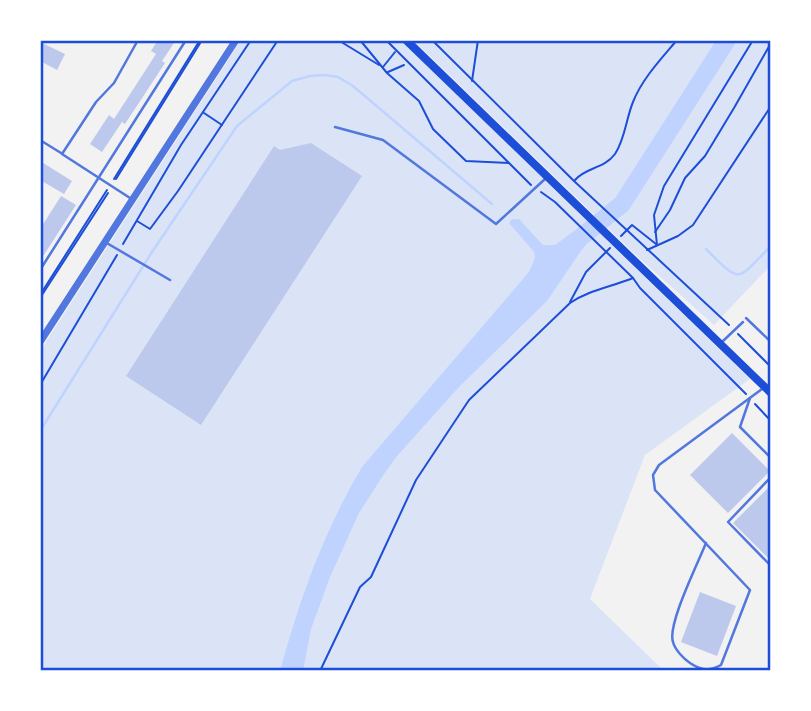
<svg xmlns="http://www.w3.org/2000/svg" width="811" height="711" font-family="'Sofia Sans Condensed',sans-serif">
	<rect width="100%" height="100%" fill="#f2f2f2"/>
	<g fill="#dbe4f7">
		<polygon points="241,40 400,40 750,379 645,455 590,599 664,671 40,671 40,351"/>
		<polygon points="413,40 771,40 771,265 714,325 639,258"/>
	</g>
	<path fill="#bfd3fe" d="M 512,219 L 519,219 L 543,245 L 555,245 L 574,231 L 585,241 L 585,245 L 547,301 L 459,387 L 397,456 L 384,474 L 359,513 L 330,577 L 311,629 L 303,671 L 280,671 C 300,598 323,533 362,467 L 529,272 L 535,258 L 534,252 L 509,223 Z"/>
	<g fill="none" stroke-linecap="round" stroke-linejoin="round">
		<g stroke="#bfd3fe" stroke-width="2.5">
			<path d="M 706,249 C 742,285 736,281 771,246"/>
			<polyline points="40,431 152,252 237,126 292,81 310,76 325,75 338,77 353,86 492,204"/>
		</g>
		<polyline stroke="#bfd3fe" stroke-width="18" points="566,253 581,237 622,204 727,40"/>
	</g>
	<g fill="#bdc9ec">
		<polygon points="158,40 176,40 162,61 165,63 125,124 122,122 102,152 90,144 109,115 114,119 156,54 151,51"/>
		<polygon points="40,42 65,54 57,70 40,61"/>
		<polygon points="311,143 362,176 201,425 126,376 274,146 280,150"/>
		<polygon points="40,161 72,181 64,194 40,180"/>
		<polygon points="61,196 76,205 40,261 40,229"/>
		<polygon points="732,433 770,471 728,513 690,475"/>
		<polygon points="771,485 771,561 733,523"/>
		<polygon points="700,592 736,606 717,656 681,642"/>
	</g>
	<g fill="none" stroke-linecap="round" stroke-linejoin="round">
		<g stroke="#1d4ed8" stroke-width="2">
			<polyline points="338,40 379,65"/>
			<polyline points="360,40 387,73 419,101 433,129 466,161 509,163"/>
			<polyline points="386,40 531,185"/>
			<polyline points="432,40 574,181 729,325"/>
			<polyline points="383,67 395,52"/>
			<polyline points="388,72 404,65"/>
			<polyline points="472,81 478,40"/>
			<polyline points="204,113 222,125"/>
			<polyline points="114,179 200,40"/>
			<polyline points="116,179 202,40"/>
			<path d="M 575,180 C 586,167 604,169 615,154 C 625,139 626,119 633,102 C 642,79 661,59 677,40"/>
			<polyline points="541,192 555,202 633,278 640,288 746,394"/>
			<polyline points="137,221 150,229 178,191 278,40"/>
			<polyline points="655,232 670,210 685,178 705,156 734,108 771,43"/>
			<polyline points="621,236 632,225 656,244"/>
			<polyline points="123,244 181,145 251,40"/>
			<polyline points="657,245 654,215 664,186 753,40"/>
			<polyline points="647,250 678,236 693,225 771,106"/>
			<polyline points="40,295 107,190"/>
			<polyline points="40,298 108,193"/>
			<polyline points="570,302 586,272 610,248"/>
			<polyline points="738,334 771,367"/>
			<polyline points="40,385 117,255"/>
			<polyline points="755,404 771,421"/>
			<path d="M 320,671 L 360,587 L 371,577 L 416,480 L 469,400 L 570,303 C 589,290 611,287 633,278"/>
		</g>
		<g stroke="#5277de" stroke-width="2.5">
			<polyline points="335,127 383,140 496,224 545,179"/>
			<polyline points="40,140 61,153"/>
			<polyline points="40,191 40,197"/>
			<polyline points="130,198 62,154 96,102 114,83 138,40"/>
			<polyline points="105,242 170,280"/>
			<polyline points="40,270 186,40"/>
			<polyline points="746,318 771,342"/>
			<polyline points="723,341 743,322"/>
			<polyline points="750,398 740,427 771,458"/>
			<polyline points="771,477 728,522 771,566"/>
			<path d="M 706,543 C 698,563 667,625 673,642 C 675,650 684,659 690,663 C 702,671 710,671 721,665 L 750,590 L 655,490 L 653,475 L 659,465 L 762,389"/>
		</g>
		<polyline stroke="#5277de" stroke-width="7" points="40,342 236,40"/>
		<polyline stroke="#1d4ed8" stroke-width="8" points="406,40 771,393"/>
	</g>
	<rect width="811" height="711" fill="none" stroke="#ffffff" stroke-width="84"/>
	<rect x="42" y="42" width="727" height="627" fill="none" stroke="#1d4ed8" stroke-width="2.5"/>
</svg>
